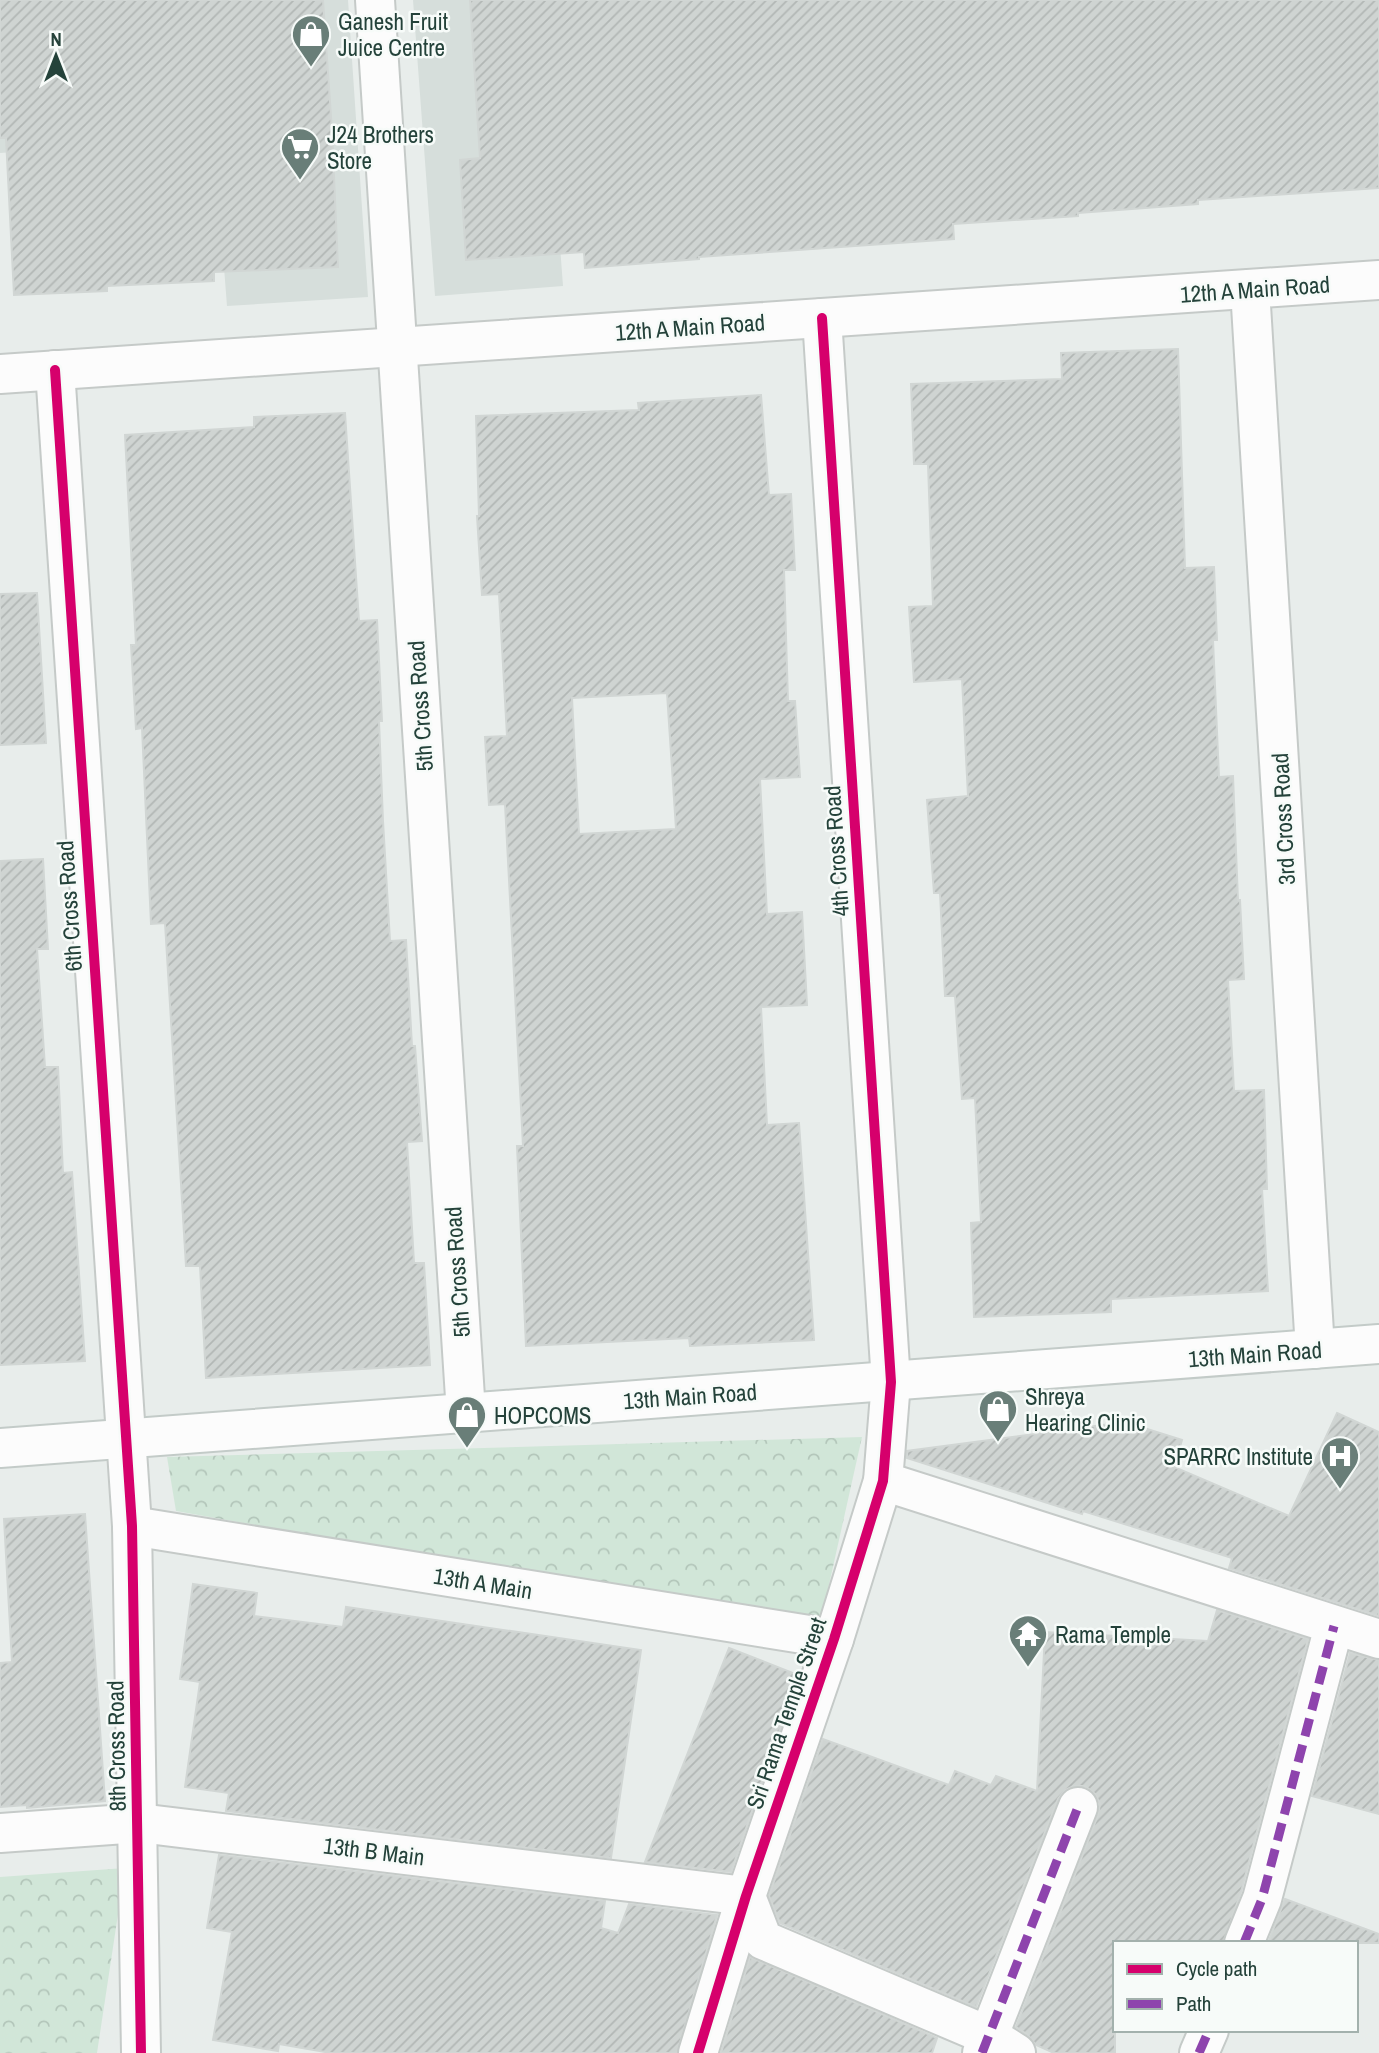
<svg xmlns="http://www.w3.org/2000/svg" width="1379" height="2053" font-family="'Archivo Narrow',sans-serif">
	<defs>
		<pattern id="park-crowns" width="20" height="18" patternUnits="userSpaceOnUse" patternTransform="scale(1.75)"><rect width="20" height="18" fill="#d1e6d8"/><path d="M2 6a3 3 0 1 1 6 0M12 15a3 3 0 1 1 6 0" fill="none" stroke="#b3c6ba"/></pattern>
		<pattern id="building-hatch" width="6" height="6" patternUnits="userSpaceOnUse" patternTransform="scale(1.75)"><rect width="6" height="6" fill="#cfd4d2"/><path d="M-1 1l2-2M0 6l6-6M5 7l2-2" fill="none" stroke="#b2b7b5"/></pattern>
	</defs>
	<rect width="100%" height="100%" fill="#e8edeb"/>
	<g fill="#d6dedb">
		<polygon points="0,0 348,0 368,297 227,306 214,138 0,153"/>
		<polygon points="413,0 1379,0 550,112 563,286 435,296"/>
	</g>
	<g fill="url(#park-crowns)">
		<polygon points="862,1437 820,1625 176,1511 167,1457"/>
		<polygon points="125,1868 97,2053 0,2053 0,1877"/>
	</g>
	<g fill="url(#building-hatch)" stroke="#d1d6d4" stroke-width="2" fill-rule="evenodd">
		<polygon points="0,0 323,0 332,131 338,267 214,272 214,281 107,286 107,291 14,295 6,138 0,138"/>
		<polygon points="470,0 1379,0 1379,188 1198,200 1198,204 1078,213 1078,216 953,224 954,239 699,257 699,259 585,268 584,252 466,260 460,160 480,158"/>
		<polygon points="1178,349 1185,568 1214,567 1217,640 1213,640 1219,777 1233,776 1238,900 1240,900 1244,979 1228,980 1234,1091 1264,1090 1267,1189 1262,1189 1268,1291 1111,1299 1111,1312 974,1317 971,1223 981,1222 975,1098 962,1099 955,996 945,996 940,893 934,893 927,800 968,796 962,679 914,682 909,607 933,606 928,464 914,464 911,384 1062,379 1061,353"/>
		<path d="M 761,395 L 769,495 L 791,494 L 795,570 L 784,570 L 788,701 L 795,701 L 800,777 L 760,779 L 767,914 L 802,912 L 807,1005 L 761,1007 L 767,1125 L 799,1123 L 814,1340 L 690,1346 L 689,1338 L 526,1346 L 517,1146 L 523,1146 L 505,804 L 489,805 L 485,737 L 507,736 L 499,594 L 482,595 L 477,516 L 479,516 L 476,416 L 639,410 L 638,403 ZM 667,693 L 676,829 L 579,834 L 572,698 Z"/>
		<polygon points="345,413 359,621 377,620 382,721 379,721 383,821 390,941 406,940 412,1046 415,1046 422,1141 407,1142 414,1263 424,1263 430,1365 206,1378 200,1266 186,1266 165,923 151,924 142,728 136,729 131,645 136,645 125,435 254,427 254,417"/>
		<polygon points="37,593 46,743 0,745 0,594"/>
		<polygon points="43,859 48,949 37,949 45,1067 58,1067 63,1173 72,1172 85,1361 0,1365 0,861"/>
		<polygon points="1337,1413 1379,1432 1379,1616 1229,1568 1232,1558 1083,1511 1082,1514 907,1458 907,1451 1125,1422 1182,1440 1174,1467 1289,1516"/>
		<polygon points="85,1514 105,1801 27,1808 27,1805 0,1807 0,1663 12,1662 4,1519"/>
		<polygon points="193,1584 257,1593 254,1616 343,1627 346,1607 641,1650 611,1858 226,1811 229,1793 185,1787 200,1682 180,1679"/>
		<polygon points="1217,1610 1308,1639 1241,1892 1223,1943 1115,1943 1115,2053 1054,2053 1036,2045 1028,2035 1016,2027 1098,1815 1100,1804 1095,1794 1085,1786 1074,1786 1065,1790 1058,1799 976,2007 780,1923 769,1896 823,1739 949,1785 955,1771 991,1785 996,1776 1037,1791 1045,1632 1208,1641"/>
		<polygon points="729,1648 798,1675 780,1723 782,1724 731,1872 645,1862"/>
		<polygon points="1350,1653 1379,1660 1379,1814 1312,1796"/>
		<polygon points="219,1855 605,1901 601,1928 618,1933 629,1904 717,1915 677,2053 331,2053 279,2044 278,2051 213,2040 232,1932 207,1928"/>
		<polygon points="1285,1899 1379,1934 1379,1943 1268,1943"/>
		<polygon points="750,1957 937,2038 932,2053 721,2053"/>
	</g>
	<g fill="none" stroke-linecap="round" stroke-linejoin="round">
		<g stroke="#c5cac8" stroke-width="42">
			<g id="street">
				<polyline points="375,0 466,1413"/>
				<polyline points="1250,289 1315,1349"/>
				<polyline points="55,370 132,1526 141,2053"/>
				<polyline points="0,374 1379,280"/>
				<polyline points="883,1481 1379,1639"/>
				<polyline points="132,1526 834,1639"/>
				<polyline points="0,1833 139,1823 746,1896 763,1940 989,2036 1016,2053"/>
				<polyline points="1244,1943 1262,1899 1334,1626"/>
				<polyline points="698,2053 746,1896 834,1639 883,1481 891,1382 822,318"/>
				<polyline points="982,2053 1078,1807"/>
				<polyline points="1199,2053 1209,2030"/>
			</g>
		</g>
		<g stroke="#c3cbc8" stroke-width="42">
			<polyline id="secondary" points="0,1448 1379,1344"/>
		</g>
		<use href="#street" stroke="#fcfcfc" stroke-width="38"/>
		<use href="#secondary" stroke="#fcfcfc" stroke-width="38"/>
		<g stroke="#8e44ad" stroke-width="9" stroke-dasharray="18 9" stroke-linecap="butt">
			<polyline points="1244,1943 1262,1899 1334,1626"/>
			<polyline points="982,2053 1078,1807"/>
			<polyline points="1199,2053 1209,2030"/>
		</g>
		<g stroke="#f7fbf9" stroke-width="15">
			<g id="cycleway">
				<polyline points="55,370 132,1526 141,2053"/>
				<polyline points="698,2053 746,1896 834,1639 883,1481 891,1382 822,318"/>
			</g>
		</g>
		<use href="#cycleway" stroke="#d6006c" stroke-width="10"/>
	</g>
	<defs>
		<g id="shop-pin" transform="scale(2.0125)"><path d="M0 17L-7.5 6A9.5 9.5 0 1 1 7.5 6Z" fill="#697e78" stroke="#f7fbf9"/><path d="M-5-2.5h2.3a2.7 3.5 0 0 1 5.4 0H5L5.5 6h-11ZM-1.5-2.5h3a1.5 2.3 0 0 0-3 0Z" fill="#fff"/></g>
		<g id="supermarket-pin" transform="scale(2.0125)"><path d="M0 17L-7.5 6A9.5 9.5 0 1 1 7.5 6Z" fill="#697e78" stroke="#f7fbf9"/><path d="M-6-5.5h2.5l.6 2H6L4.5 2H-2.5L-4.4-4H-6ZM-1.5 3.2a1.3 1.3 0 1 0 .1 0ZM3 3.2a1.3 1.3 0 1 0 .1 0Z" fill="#fff"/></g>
		<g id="hospital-pin" transform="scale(2.0125)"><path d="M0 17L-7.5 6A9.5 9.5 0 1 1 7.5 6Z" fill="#697e78" stroke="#f7fbf9"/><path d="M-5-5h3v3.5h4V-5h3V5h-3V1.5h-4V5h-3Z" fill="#fff"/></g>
		<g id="temple-pin" transform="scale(2.0125)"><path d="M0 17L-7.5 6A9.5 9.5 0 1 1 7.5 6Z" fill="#697e78" stroke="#f7fbf9"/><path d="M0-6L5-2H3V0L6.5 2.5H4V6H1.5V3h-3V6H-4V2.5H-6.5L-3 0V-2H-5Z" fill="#fff"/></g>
	</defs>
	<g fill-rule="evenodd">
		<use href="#shop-pin" x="311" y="34"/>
		<use href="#supermarket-pin" x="300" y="147"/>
		<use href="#shop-pin" x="998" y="1409"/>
		<use href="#shop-pin" x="467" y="1415"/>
		<use href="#hospital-pin" x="1340" y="1456"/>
		<use href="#temple-pin" x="1028" y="1634"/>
	</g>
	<g text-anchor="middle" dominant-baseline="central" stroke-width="5" stroke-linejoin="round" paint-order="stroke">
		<g font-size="23" fill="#24423a" stroke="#f7fbf9" text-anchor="start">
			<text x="338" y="21">Ganesh Fruit<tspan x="338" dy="26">Juice Centre</tspan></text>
			<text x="327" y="134">J24 Brothers<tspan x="327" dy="26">Store</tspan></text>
			<text x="1025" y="1396">Shreya<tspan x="1025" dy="26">Hearing Clinic</tspan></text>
			<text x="494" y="1415">HOPCOMS</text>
			<text x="1313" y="1456" text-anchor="end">SPARRC Institute</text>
			<text x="1055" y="1634">Rama Temple</text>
		</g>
		<g font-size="23" fill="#24423a" stroke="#f7fbf9">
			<text transform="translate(1255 289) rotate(-4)">12th A Main Road</text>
			<text transform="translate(690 327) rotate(-4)">12th A Main Road</text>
			<text transform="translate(420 706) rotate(-94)">5th Cross Road</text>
			<text transform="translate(1283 819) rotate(-93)">3rd Cross Road</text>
			<text transform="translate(836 851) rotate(-94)">4th Cross Road</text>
			<text transform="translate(69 906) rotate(-94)">6th Cross Road</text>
			<text transform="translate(457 1272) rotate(-94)">5th Cross Road</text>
			<text transform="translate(1255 1354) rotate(-4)">13th Main Road</text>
			<text transform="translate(690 1396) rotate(-4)">13th Main Road</text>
			<text transform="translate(483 1583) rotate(9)">13th A Main</text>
			<text transform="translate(786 1713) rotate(-71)">Sri Rama Temple Street</text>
			<text transform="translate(116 1746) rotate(-91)">8th Cross Road</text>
			<text transform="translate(374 1851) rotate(7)">13th B Main</text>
		</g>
	</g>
	<rect x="1113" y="1941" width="245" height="91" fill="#f7fbf9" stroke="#a3b1ad" stroke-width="2"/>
	<rect x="1127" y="1964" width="35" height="10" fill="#d6006c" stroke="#a3b1ad" stroke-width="2"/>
	<text x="1176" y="1976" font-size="21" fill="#24423a">Cycle path</text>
	<rect x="1127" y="1999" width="35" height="10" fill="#8e44ad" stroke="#a3b1ad" stroke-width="2"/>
	<text x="1176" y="2011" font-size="21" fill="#24423a">Path</text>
	<g transform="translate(56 56)" stroke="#f7fbf9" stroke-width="5" paint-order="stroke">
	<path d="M0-5L12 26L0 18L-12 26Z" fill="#24423a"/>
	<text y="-10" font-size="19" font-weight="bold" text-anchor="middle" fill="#24423a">N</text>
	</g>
</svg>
